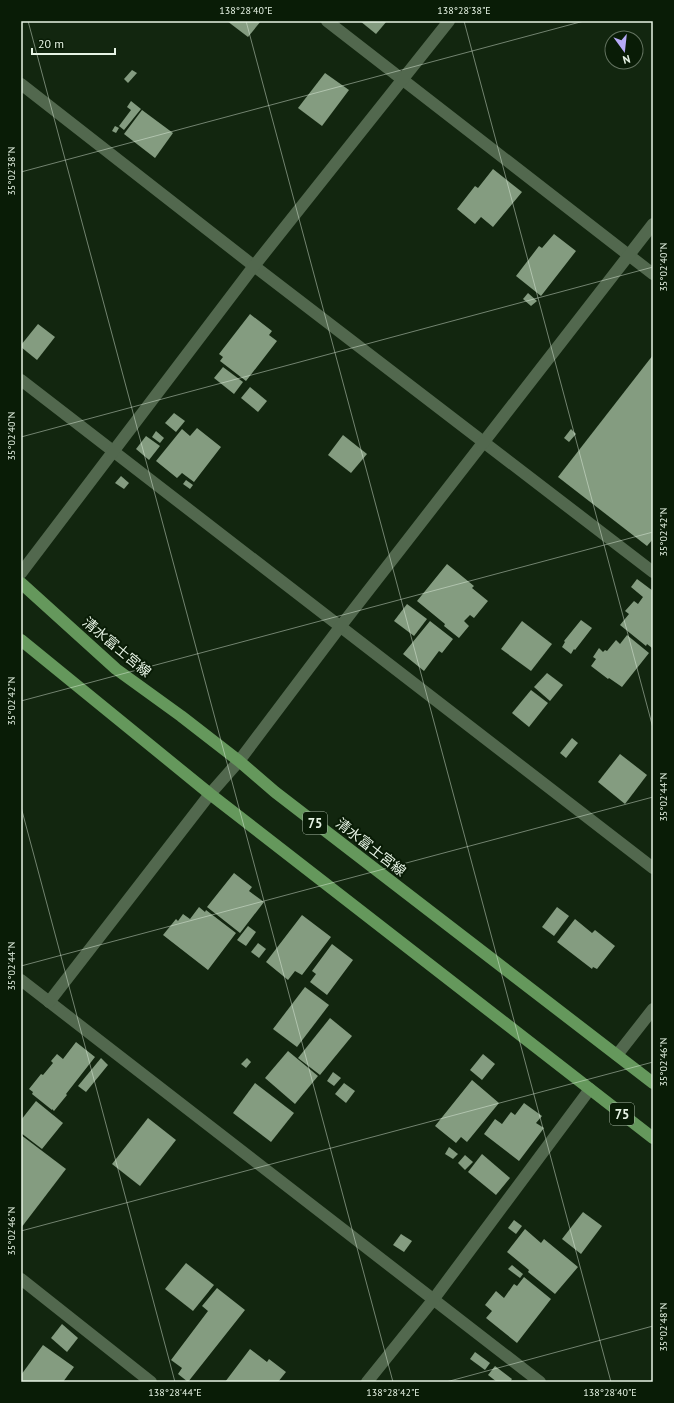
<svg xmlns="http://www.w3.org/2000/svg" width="674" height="1403" font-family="'PT Sans','Noto Sans JP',sans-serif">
	<rect width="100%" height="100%" fill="#12260f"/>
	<g fill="#849c80">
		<polygon points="227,21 261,21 248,37"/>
		<polygon points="360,21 387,21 376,34"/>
		<polygon points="132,70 137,73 128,83 124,79"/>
		<polygon points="325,73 349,90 322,126 298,108"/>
		<polygon points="131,101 141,109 124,130 119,126 131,110 127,107"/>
		<polygon points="142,110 173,133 155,158 124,134"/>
		<polygon points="115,126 119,128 116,133 112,131"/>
		<polygon points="493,169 522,192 493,227 481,217 475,224 457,209 475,186 478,188"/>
		<polygon points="554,234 576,251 541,296 516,276 539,246 542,248"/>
		<polygon points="528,293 537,301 531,306 523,299"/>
		<polygon points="250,314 272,331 269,335 277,341 246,381 220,361 223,357 219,354"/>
		<polygon points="38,324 55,337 37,360 21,347 21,345"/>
		<polygon points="653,355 653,539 647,546 558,477"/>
		<polygon points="223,367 243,382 234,394 214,378"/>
		<polygon points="250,387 267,401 258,412 241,398"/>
		<polygon points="174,413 185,421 176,432 165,423"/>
		<polygon points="197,428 221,447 194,482 182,473 177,478 156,461 182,429 190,436"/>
		<polygon points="571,429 576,434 569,442 564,438"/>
		<polygon points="156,431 164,438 160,443 152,437"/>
		<polygon points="343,435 367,454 351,473 328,455"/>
		<polygon points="146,436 160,446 149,460 136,449"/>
		<polygon points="121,476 129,483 124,489 115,483"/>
		<polygon points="186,480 193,485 190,489 183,484"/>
		<polygon points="447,564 474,586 472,588 488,601 474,618 470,615 464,621 469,626 459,638 444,626 445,624 417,601"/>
		<polygon points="637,579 653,591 653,647 652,648 647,644 646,646 620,625 629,614 625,611 634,601 638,604 643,597 631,587"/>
		<polygon points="407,604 427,619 414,636 394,621"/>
		<polygon points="581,620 592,628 575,650 574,649 571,654 562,647 565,642 564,641"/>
		<polygon points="430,621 453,639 442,653 439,651 424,671 403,654"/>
		<polygon points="522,621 552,644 531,671 501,649"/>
		<polygon points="627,635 649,653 622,687 609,678 608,679 591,666 596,659 593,657 599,648 603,652 605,650 607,651 616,640 620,644"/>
		<polygon points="547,673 563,685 550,701 534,687"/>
		<polygon points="531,690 548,703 529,727 512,713"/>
		<polygon points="572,738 578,743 566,758 560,753"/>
		<polygon points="620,754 647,775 625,804 598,782"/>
		<polygon points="234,873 252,887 249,891 264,902 240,933 207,907"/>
		<polygon points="199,907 205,912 206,910 236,933 208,970 163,935 176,919 178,921 183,914 190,919"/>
		<polygon points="557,907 569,916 554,936 542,927"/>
		<polygon points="302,915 331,937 302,975 295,971 288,980 266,962"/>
		<polygon points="575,919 592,933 595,930 615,946 597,969 593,967 592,969 557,942"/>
		<polygon points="248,926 256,932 246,946 237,940"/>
		<polygon points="258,943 266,949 259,958 251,952"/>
		<polygon points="332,944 353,960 327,995 310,982 316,974 312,971"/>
		<polygon points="305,987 329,1005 297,1047 273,1029"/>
		<polygon points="330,1018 352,1036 320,1075 298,1058"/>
		<polygon points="76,1042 95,1057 66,1094 67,1095 54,1111 52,1109 52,1110 32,1094 33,1092 29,1089 41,1074 43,1075 53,1063 51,1061 57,1054 63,1059"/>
		<polygon points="288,1051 318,1076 295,1104 265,1078"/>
		<polygon points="483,1054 495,1064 482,1080 470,1070"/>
		<polygon points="101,1058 108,1065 86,1092 78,1086"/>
		<polygon points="247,1058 251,1062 246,1068 241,1064"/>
		<polygon points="333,1072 341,1078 334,1086 327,1081"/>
		<polygon points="472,1080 499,1103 467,1142 461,1137 456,1143 435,1126"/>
		<polygon points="255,1083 294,1113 271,1142 233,1113"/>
		<polygon points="344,1083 355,1091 346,1103 335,1094"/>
		<polygon points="36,1101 63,1123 42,1149 21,1133 21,1120"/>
		<polygon points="524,1103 542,1116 536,1123 544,1128 519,1161 484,1134 495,1119 502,1124 511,1112 515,1115"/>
		<polygon points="148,1118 176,1140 140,1186 112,1164"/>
		<polygon points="21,1135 66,1169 21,1228"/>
		<polygon points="449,1147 458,1154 453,1159 445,1154"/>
		<polygon points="482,1154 510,1178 496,1195 468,1172"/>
		<polygon points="465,1155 473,1162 465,1170 458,1163"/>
		<polygon points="583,1212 602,1226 581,1254 562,1239"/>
		<polygon points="514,1220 522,1226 516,1234 508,1228"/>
		<polygon points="525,1229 541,1243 544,1239 578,1267 555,1294 528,1272 529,1270 507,1252"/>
		<polygon points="401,1234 412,1241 404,1252 393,1245"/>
		<polygon points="186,1263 214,1285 193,1311 165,1289"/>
		<polygon points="512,1265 523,1274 520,1278 508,1269"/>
		<polygon points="524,1277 551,1299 517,1343 486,1318 492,1311 485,1305 496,1291 504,1298 514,1284 517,1286"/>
		<polygon points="217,1288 245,1310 188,1382 178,1374 182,1368 171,1360 208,1311 202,1306"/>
		<polygon points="62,1324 78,1338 67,1352 51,1338"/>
		<polygon points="43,1345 74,1367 63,1382 21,1382 21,1375"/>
		<polygon points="250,1349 267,1362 269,1359 286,1372 278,1382 225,1382"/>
		<polygon points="475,1352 490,1363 485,1370 470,1359"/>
		<polygon points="495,1366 512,1379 510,1382 497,1382 488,1375"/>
	</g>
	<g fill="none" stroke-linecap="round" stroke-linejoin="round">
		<g stroke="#52684e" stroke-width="12">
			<polyline points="327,21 653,274"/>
			<polyline points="21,84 254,266 653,572"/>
			<polyline points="21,380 653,868"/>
			<polyline points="21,573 254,266 449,21"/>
			<polyline points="21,980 540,1382"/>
			<polyline points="49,1002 210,794 239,761 340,627 653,224"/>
			<polyline points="617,1055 653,1009"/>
			<polyline points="21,1279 151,1382"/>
			<polyline points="367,1382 433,1300 590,1089"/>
		</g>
		<g stroke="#65985c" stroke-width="12">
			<polyline points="21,583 116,669 181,716 239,761 275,792 653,1083"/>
			<polyline points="21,640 210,794 653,1138"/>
		</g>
	</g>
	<path fill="none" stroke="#e7f4e5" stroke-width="1" stroke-opacity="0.45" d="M 28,21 L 393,1382M 246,21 L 611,1382M 464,21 L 653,728M 21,172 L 584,21M 21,437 L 653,267M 21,701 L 653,532M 21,807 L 175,1382M 21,966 L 653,797M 21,1231 L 653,1062M 446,1382 L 653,1326"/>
	<g text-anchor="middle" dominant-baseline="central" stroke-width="4" stroke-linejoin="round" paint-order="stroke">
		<g fill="#091c06" stroke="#a4b3a2" stroke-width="1">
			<rect x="303" y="812" width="24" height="22" rx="3"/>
			<rect x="610" y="1103" width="24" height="22" rx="3"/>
		</g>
		<g font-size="13" font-weight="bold" fill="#e7f4e5">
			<text x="315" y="823">75</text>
			<text x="622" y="1114">75</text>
		</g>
		<g font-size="14" fill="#e7f4e5" stroke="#091c06">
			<text transform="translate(117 647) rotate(40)">清水富士宮線</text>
			<text transform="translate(371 847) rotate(38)">清水富士宮線</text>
		</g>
	</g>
	<rect width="674" height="1403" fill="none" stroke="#091c06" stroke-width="44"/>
	<g transform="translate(624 50) rotate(165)"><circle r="19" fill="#091c06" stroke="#62725f"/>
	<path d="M0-3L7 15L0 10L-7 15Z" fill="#b7abf8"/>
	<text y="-6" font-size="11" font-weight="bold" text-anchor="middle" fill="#e7f4e5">N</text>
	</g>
	<path d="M32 48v6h83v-6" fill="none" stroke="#e7f4e5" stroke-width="2"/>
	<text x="38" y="48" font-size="12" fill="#e7f4e5" stroke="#091c06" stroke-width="3" paint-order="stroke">20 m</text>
	<rect x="22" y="22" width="630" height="1359" fill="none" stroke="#e7f4e5" stroke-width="1.5"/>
	<g font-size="10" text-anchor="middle" fill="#e7f4e5">
		<text x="246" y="14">138°28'40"E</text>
		<text x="464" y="14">138°28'38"E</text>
		<text transform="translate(11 171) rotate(-90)" y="4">35°02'38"N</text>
		<text transform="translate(663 267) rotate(-90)" y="4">35°02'40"N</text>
		<text transform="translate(11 436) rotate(-90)" y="4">35°02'40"N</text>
		<text transform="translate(663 532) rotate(-90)" y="4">35°02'42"N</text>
		<text transform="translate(11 701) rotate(-90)" y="4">35°02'42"N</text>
		<text transform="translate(663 797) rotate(-90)" y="4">35°02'44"N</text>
		<text transform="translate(11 966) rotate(-90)" y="4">35°02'44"N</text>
		<text transform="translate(663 1062) rotate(-90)" y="4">35°02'46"N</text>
		<text transform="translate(11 1231) rotate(-90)" y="4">35°02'46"N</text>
		<text transform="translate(663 1327) rotate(-90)" y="4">35°02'48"N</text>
		<text x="175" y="1396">138°28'44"E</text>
		<text x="393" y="1396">138°28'42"E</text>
		<text x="610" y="1396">138°28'40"E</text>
	</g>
</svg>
